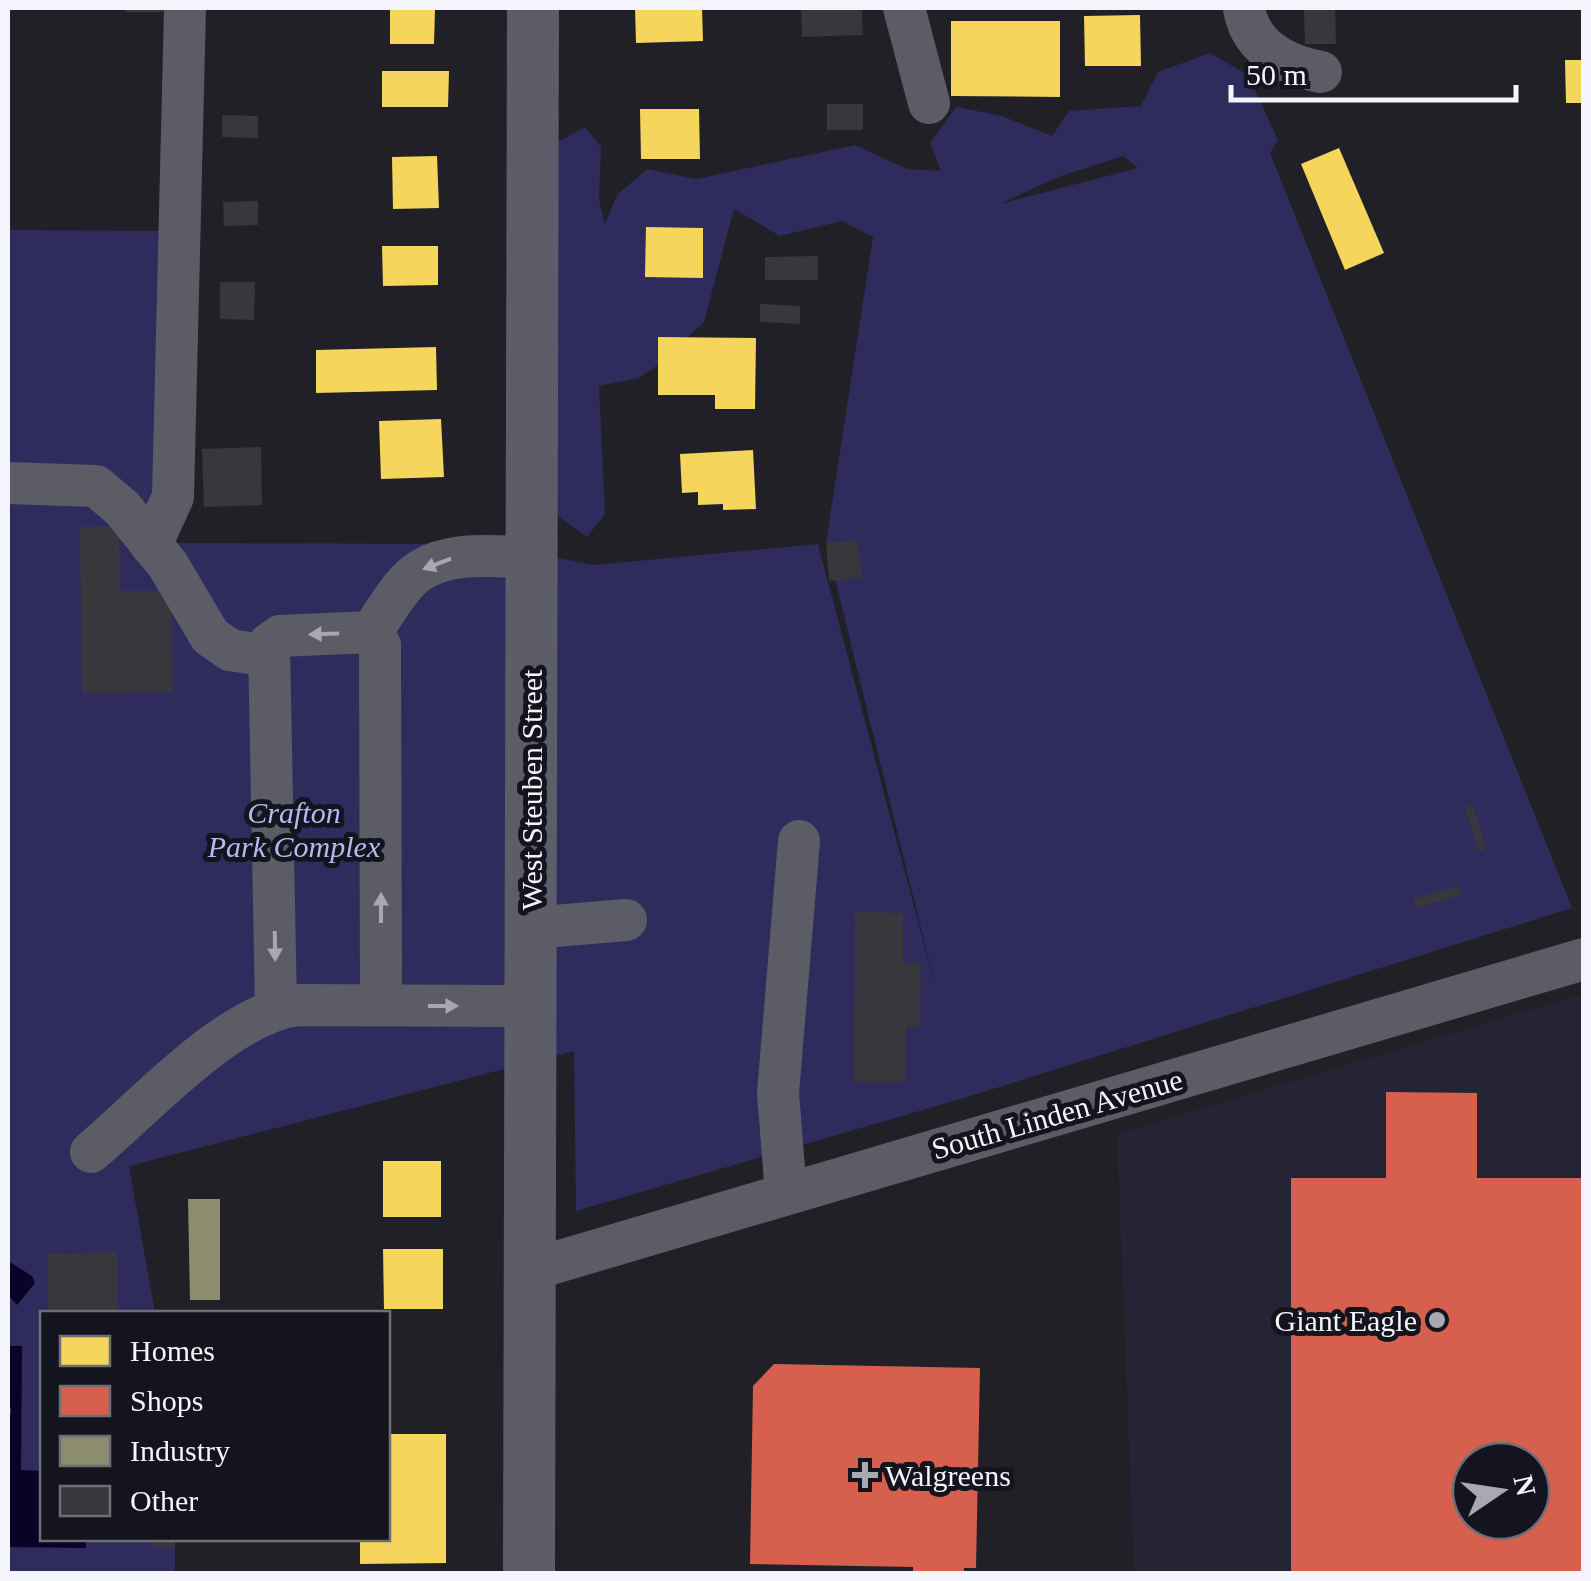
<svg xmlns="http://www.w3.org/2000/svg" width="1591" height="1581" font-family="'Times New Roman',serif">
	<rect width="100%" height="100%" fill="#202026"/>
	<path fill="#242435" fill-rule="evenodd" d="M 1583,994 L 1583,1573 L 1134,1573 L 1117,1134 ZM 1471,1461 L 1531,1461 L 1531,1521 L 1471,1521 Z"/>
	<path fill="#2f2b5c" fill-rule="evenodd" d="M 1210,53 L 1248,75 L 1278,140 L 1270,153 L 1572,908 L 964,1098 L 576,1211 L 574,1051 L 129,1166 L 155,1313 L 42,1314 L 42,1538 L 175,1539 L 175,1573 L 8,1574 L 8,230 L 169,231 L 163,543 L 483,544 L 594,565 L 818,544 L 936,989 L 826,543 L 873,237 L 842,221 L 780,236 L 734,209 L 704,322 L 658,365 L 639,378 L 599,386 L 605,514 L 587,537 L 542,505 L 547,148 L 585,127 L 601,147 L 599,200 L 605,224 L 617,195 L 647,169 L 696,179 L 855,145 L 907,169 L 941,171 L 930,143 L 956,107 L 1002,116 L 1052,136 L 1069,111 L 1141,106 L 1158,72 ZM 1123,156 L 1138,168 L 1000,204 L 1058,177 Z"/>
	<g fill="#0a0328">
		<polygon points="8,1261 32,1276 35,1283 17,1305 8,1295"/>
		<polygon points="8,1346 22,1346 21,1470 42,1471 42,1538 86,1539 86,1548 8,1547 8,1414 11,1414 11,1408 8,1407"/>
	</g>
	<g fill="#f6d55c">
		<polygon points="390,8 435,8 434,44 390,44"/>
		<polygon points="635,8 702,8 703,41 636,43"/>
		<polygon points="1140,15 1141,66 1085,66 1084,16"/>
		<polygon points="951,21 1060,21 1060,97 951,96"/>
		<polygon points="1565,60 1584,60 1584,103 1566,103"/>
		<polygon points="382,71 449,71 448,107 382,107"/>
		<polygon points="640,109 699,109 700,159 641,159"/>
		<polygon points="1339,148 1384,253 1345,270 1301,164"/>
		<polygon points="437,156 439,208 393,209 392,157"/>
		<polygon points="646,227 703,228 703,278 645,277"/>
		<polygon points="382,246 438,246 438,285 383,286"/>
		<polygon points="658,337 756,338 755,409 715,409 715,395 658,395"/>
		<polygon points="436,347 437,390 316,393 316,350"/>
		<polygon points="441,419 444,477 381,479 379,421"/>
		<polygon points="753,450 756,509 723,510 723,504 698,505 698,492 682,493 680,454"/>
		<rect x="383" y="1161" width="58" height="56"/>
		<polygon points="383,1249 443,1249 443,1309 384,1309"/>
		<polygon points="388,1434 446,1434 446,1563 360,1564 360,1538 388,1538"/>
	</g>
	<g fill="#d6604d" fill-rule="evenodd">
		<path d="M 1386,1092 L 1477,1093 L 1477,1178 L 1584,1178 L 1584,1574 L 1291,1574 L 1291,1178 L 1386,1178 ZM 1471,1461 L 1531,1461 L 1531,1521 L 1471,1521 Z"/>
		<polygon points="774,1364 980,1368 976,1568 964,1568 964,1574 913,1574 913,1567 750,1564 753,1386"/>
	</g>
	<polygon fill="#8c8c6e" points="188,1199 220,1199 220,1300 190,1300"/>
	<g fill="#37373c">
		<rect x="126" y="8" width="37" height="4"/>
		<polygon points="862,8 863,35 802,37 801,10"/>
		<polygon points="1304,8 1335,8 1336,44 1305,44"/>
		<rect x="827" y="104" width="36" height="26"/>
		<polygon points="222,115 258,116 258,138 222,137"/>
		<polygon points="258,201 258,225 224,226 223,202"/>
		<polygon points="818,256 818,280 765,280 765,257"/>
		<polygon points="220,282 255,282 254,320 220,319"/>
		<polygon points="760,304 800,306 800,324 760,322"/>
		<polygon points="261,447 262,505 204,507 202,449"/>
		<polygon points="119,526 120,591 171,591 173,692 82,693 80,527"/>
		<polygon points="858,540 862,578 829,581 826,543"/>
		<polygon points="1473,804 1486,849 1479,852 1465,807"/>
		<polygon points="1459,886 1462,895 1416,908 1413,899"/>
		<polygon points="855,912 903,913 903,963 921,963 920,1027 906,1027 905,1083 854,1083"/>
		<polygon points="117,1252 117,1314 48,1314 48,1254"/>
		<polygon points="153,1538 175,1538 175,1547 153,1548"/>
	</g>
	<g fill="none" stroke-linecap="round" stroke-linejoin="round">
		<g stroke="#5c5c66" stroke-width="42">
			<polyline points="904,8 929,103"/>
			<path d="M 1244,8 C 1250,47 1284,65 1321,72"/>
			<polyline points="8,483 96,486 122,508 168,565 210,636 230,650 269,656"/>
			<polyline points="151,545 173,497 185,8"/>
			<path d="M 371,632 C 386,612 400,583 421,570 C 453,550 496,557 532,557"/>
			<polyline points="531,928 626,920"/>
			<polyline points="276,1008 269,644 280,636 371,632 380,645 381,1005"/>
			<path d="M 91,1152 C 146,1106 227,1014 298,1005 L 531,1006"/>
			<polyline points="786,1194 778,1093 799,841"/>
			<polyline points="530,1270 1584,959"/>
		</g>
		<polyline stroke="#5d5d69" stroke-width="52" points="529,1574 533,8"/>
	</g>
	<defs><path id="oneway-solid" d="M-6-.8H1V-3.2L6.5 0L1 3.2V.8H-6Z" transform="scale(2.5)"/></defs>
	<g fill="#a8a8b1">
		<use href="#oneway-solid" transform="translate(437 564) rotate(159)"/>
		<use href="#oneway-solid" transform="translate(324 634) rotate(178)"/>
		<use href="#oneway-solid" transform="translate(381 908) rotate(-90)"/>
		<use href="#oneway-solid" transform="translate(275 946) rotate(89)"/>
		<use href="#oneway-solid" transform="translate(443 1006)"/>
	</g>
	<g fill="#a9aab1" stroke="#14141f" stroke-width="4">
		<circle cx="1437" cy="1320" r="10"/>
		<path d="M860 1460h10v10h10v10h-10v10h-10v-10h-10v-10h10z"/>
	</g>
	<g text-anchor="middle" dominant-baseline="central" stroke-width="10" stroke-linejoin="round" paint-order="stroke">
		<g font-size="30" fill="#f3f4fc" stroke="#14141f">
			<text transform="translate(531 790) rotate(-90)">West Steuben Street</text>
			<text transform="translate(1057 1114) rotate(-16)">South Linden Avenue</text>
		</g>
		<g font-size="30" font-style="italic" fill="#b7b8f1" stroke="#14141f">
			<text x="294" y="812">Crafton<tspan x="294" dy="34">Park Complex</tspan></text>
		</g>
		<g font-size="30" fill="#f3f4fc" stroke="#14141f" text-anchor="end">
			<text x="1417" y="1320">Giant Eagle</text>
			<text x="885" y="1475" text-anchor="start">Walgreens</text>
		</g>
	</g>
	<rect width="1591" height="1581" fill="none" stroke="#f3f4fc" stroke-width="20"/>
	<rect x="40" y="1311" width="350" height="230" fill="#14141f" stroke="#6d6e77" stroke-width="2.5"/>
	<rect x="60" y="1336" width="50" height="30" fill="#f6d55c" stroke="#6d6e77" stroke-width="2.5"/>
	<text x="130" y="1361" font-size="30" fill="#f3f4fc">Homes</text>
	<rect x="60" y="1386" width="50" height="30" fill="#d6604d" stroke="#6d6e77" stroke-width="2.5"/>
	<text x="130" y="1411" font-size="30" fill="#f3f4fc">Shops</text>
	<rect x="60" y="1436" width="50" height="30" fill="#8c8c6e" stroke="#6d6e77" stroke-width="2.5"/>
	<text x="130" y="1461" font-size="30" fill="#f3f4fc">Industry</text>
	<rect x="60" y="1486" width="50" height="30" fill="#37373c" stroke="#6d6e77" stroke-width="2.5"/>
	<text x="130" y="1511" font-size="30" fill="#f3f4fc">Other</text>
	<g transform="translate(1501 1491) rotate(77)"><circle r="48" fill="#14141f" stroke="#6d6e77" stroke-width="2.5"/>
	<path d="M0-8L18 38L0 25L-18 38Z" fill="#a9aab1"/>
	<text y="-15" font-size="28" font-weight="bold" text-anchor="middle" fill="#f3f4fc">N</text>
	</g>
	<path d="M1231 85v15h285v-15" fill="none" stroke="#f3f4fc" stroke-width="5"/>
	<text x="1246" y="85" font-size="30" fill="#f3f4fc" stroke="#14141f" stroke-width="8" paint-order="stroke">50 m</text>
</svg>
